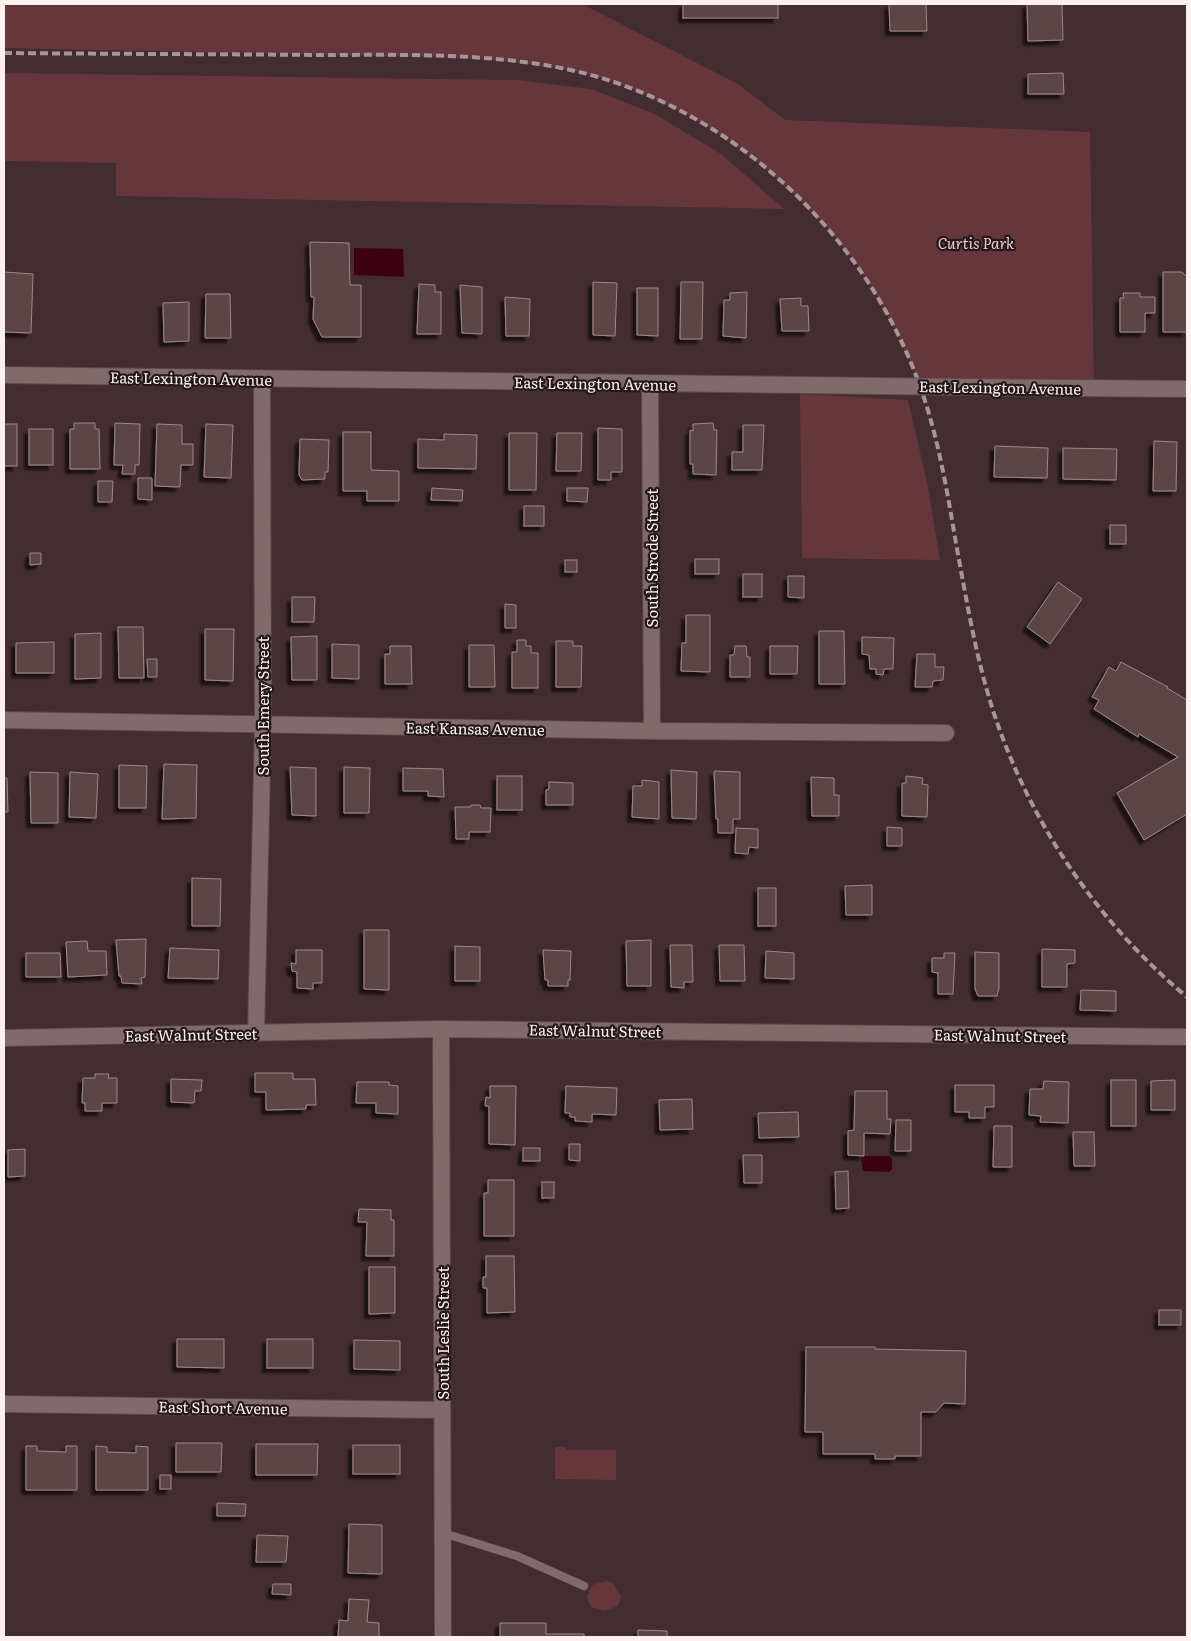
<svg xmlns="http://www.w3.org/2000/svg" width="1191" height="1641" font-family="Literata,serif">
	<defs>
		<filter id="shadow"><feDropShadow dx="-4.5" dy="4.5" stdDeviation="1" flood-color="#0009"/></filter>
	</defs>
	<rect width="100%" height="100%" fill="#432d30"/>
	<g fill="#66363d">
		<path d="M 4,4 L 582,4 L 738,84 L 785,120 L 1090,132 L 1094,388 L 921,387 C 904,347 886,308 862,272 C 844,244 821,221 797,198 C 785,187 774,175 761,165 C 717,129 667,101 613,82 C 569,66 521,63 475,58 L 4,48 Z"/>
		<polygon points="4,73 517,80 591,89 655,114 721,154 784,209 116,196 116,163 4,161"/>
		<polygon points="800,394 908,400 927,482 940,560 802,558"/>
		<polygon points="555,1447 566,1447 566,1450 616,1450 616,1480 555,1479"/>
		<polygon points="606,1581 613,1583 621,1597 618,1606 604,1611 591,1607 587,1597 592,1585"/>
	</g>
	<g fill="#3c0010">
		<polygon points="354,248 403,249 404,277 354,275"/>
		<polygon points="865,1156 889,1156 892,1159 892,1169 889,1172 863,1171 861,1158"/>
	</g>
	<g fill="#5c4547" stroke="#a08689" filter="url(#shadow)">
		<rect x="683" y="4" width="95" height="14"/>
		<polygon points="889,4 926,4 927,31 890,31"/>
		<polygon points="1027,4 1062,4 1063,40 1028,41"/>
		<polygon points="1063,73 1064,94 1028,94 1028,74"/>
		<polygon points="310,242 349,243 350,285 361,285 361,337 322,337 313,319 314,297 311,297"/>
		<polygon points="4,272 33,274 31,333 4,332"/>
		<polygon points="1163,272 1182,272 1187,277 1187,332 1163,332"/>
		<polygon points="593,282 617,283 615,336 593,335"/>
		<polygon points="681,282 703,282 702,339 680,339"/>
		<polygon points="419,284 435,285 435,292 441,292 441,334 417,334"/>
		<polygon points="460,285 482,287 482,334 462,333"/>
		<polygon points="637,288 658,288 658,336 637,335"/>
		<polygon points="747,292 746,338 723,336 724,300 730,300 730,293"/>
		<polygon points="1123,293 1140,293 1140,297 1155,297 1155,313 1145,313 1145,332 1120,332 1120,298 1124,298"/>
		<polygon points="206,294 230,294 231,338 205,338"/>
		<polygon points="505,297 530,299 529,336 506,336"/>
		<polygon points="801,298 801,306 808,306 809,331 782,331 780,299"/>
		<polygon points="189,302 189,341 164,342 163,303"/>
		<polygon points="74,423 95,423 95,429 99,429 100,469 70,469 70,429 74,429"/>
		<polygon points="115,423 140,424 139,465 135,465 135,474 122,474 123,465 114,465"/>
		<polygon points="713,423 714,430 717,430 716,475 693,474 693,464 690,464 690,430 693,431 693,424"/>
		<rect x="4" y="424" width="13" height="42"/>
		<polygon points="157,424 182,425 182,444 193,444 193,465 181,465 180,487 155,486"/>
		<polygon points="206,424 233,425 231,478 204,477"/>
		<polygon points="743,425 764,425 762,470 732,470 732,452 743,452"/>
		<polygon points="598,428 622,429 622,472 611,472 611,480 598,480"/>
		<rect x="29" y="429" width="24" height="36"/>
		<polygon points="343,432 371,432 371,470 399,471 399,501 367,501 367,491 343,491"/>
		<polygon points="509,433 537,433 536,490 509,490"/>
		<polygon points="557,433 582,433 581,471 556,471"/>
		<polygon points="444,434 477,435 476,469 418,468 418,439 444,440"/>
		<polygon points="300,439 329,440 328,472 325,472 325,479 302,480 299,475"/>
		<polygon points="1154,441 1177,442 1176,491 1153,491"/>
		<polygon points="995,446 1048,448 1047,478 994,477"/>
		<polygon points="1063,448 1117,449 1116,480 1063,479"/>
		<polygon points="138,478 152,478 152,500 138,499"/>
		<polygon points="98,481 113,481 112,502 98,502"/>
		<polygon points="432,488 463,490 462,501 431,500"/>
		<polygon points="567,488 588,488 587,502 567,501"/>
		<rect x="524" y="506" width="20" height="20"/>
		<rect x="1110" y="525" width="16" height="19"/>
		<polygon points="30,553 41,553 41,564 30,565"/>
		<rect x="695" y="559" width="24" height="15"/>
		<rect x="565" y="560" width="12" height="12"/>
		<rect x="743" y="574" width="19" height="23"/>
		<polygon points="788,576 804,576 804,598 788,597"/>
		<polygon points="1058,582 1082,599 1050,644 1027,627"/>
		<polygon points="292,597 315,597 314,622 292,622"/>
		<polygon points="505,604 516,605 516,628 505,628"/>
		<polygon points="686,615 710,615 710,672 681,671 682,643 686,643"/>
		<polygon points="118,627 143,627 144,678 119,678"/>
		<polygon points="205,629 234,629 233,681 205,680"/>
		<polygon points="819,631 844,631 845,684 819,684"/>
		<polygon points="101,633 101,678 75,679 75,634"/>
		<polygon points="317,636 317,680 292,680 291,637"/>
		<polygon points="862,637 894,638 893,669 884,669 883,675 876,674 876,669 870,669 869,655 862,654"/>
		<polygon points="517,640 526,640 526,646 531,646 531,653 538,653 538,688 512,688 512,652 517,652"/>
		<polygon points="556,641 573,641 573,646 582,646 581,687 556,687"/>
		<polygon points="54,642 54,673 16,673 16,643"/>
		<polygon points="332,644 359,645 359,679 332,678"/>
		<polygon points="469,645 494,645 495,687 469,687"/>
		<polygon points="390,646 411,646 412,684 385,684 385,654 390,654"/>
		<polygon points="735,646 746,646 747,657 750,657 750,677 730,677 730,655 734,655"/>
		<polygon points="770,646 798,646 797,674 770,674"/>
		<polygon points="917,654 935,654 935,667 944,667 943,680 933,681 932,687 915,687"/>
		<polygon points="147,659 157,659 157,677 148,677"/>
		<polygon points="1121,662 1168,687 1167,688 1187,700 1187,814 1144,840 1117,793 1178,757 1139,734 1138,737 1094,709 1099,700 1092,697 1109,667 1116,671"/>
		<polygon points="164,764 197,765 196,818 162,819"/>
		<polygon points="119,765 147,766 146,808 119,808"/>
		<polygon points="290,767 316,768 316,816 292,815"/>
		<polygon points="344,767 370,768 369,813 344,813"/>
		<polygon points="403,768 443,769 444,797 428,796 428,791 403,791"/>
		<polygon points="671,770 697,772 696,819 672,818"/>
		<polygon points="714,771 740,772 740,819 733,819 733,833 718,833 718,819 716,819"/>
		<polygon points="30,772 58,773 58,823 31,823"/>
		<polygon points="70,772 98,774 96,818 69,817"/>
		<rect x="497" y="776" width="25" height="34"/>
		<polygon points="906,776 923,778 922,784 928,785 927,817 902,816 902,783 906,783"/>
		<polygon points="811,777 834,778 834,795 839,795 839,816 812,816"/>
		<polygon points="4,778 7,778 8,812 4,812"/>
		<polygon points="642,780 659,782 659,819 632,817 633,786 642,786"/>
		<polygon points="549,782 573,783 573,805 546,805 546,790 549,789"/>
		<polygon points="471,805 480,805 481,808 491,808 490,832 469,832 469,839 456,839 455,807 470,807"/>
		<polygon points="887,827 902,828 902,846 887,846"/>
		<polygon points="736,828 758,829 758,848 749,847 748,854 735,853"/>
		<polygon points="192,878 221,879 220,926 192,926"/>
		<polygon points="872,885 872,915 846,915 845,886"/>
		<rect x="758" y="888" width="18" height="38"/>
		<polygon points="364,930 389,930 389,990 364,989"/>
		<polygon points="146,939 145,977 141,978 142,984 122,983 121,976 119,976 116,940"/>
		<polygon points="651,940 651,986 627,986 626,941"/>
		<polygon points="87,941 88,951 106,951 107,975 68,977 66,942"/>
		<polygon points="670,945 692,945 693,982 684,982 684,988 671,987"/>
		<polygon points="719,945 744,945 745,981 720,981"/>
		<polygon points="455,946 480,947 480,981 455,981"/>
		<polygon points="170,948 219,950 218,979 168,978"/>
		<polygon points="1042,949 1075,950 1075,963 1067,964 1067,987 1042,987"/>
		<polygon points="296,950 322,950 322,983 313,983 313,989 297,988 297,972 292,971 291,963 296,964"/>
		<polygon points="543,950 571,951 570,980 568,980 568,986 548,986 548,980 545,980"/>
		<polygon points="766,951 794,953 794,979 765,978"/>
		<polygon points="975,952 999,953 999,988 997,996 978,996 975,989"/>
		<polygon points="26,953 60,953 61,977 26,977"/>
		<polygon points="944,953 955,953 953,994 938,994 938,973 932,972 932,958 944,958"/>
		<polygon points="1081,990 1116,991 1116,1011 1080,1010"/>
		<polygon points="255,1073 293,1073 293,1079 315,1079 316,1105 306,1105 306,1109 266,1110 266,1092 255,1092"/>
		<polygon points="95,1074 109,1074 108,1078 117,1078 117,1103 102,1103 102,1111 85,1111 85,1103 82,1103 83,1078 95,1078"/>
		<polygon points="171,1079 202,1080 201,1091 195,1091 194,1103 171,1102"/>
		<rect x="1111" y="1080" width="25" height="46"/>
		<polygon points="1175,1080 1175,1110 1151,1110 1151,1081"/>
		<polygon points="1044,1081 1069,1082 1068,1123 1040,1122 1041,1116 1029,1115 1030,1089 1043,1089"/>
		<polygon points="357,1082 389,1082 389,1085 398,1086 398,1114 376,1113 376,1103 356,1103"/>
		<polygon points="955,1085 994,1085 994,1107 985,1107 985,1118 969,1118 969,1112 955,1112"/>
		<polygon points="490,1086 516,1086 515,1145 489,1144 489,1106 485,1106 486,1097 490,1098"/>
		<polygon points="566,1086 617,1088 616,1115 592,1114 592,1122 575,1121 575,1117 570,1117 570,1113 565,1113"/>
		<polygon points="855,1091 887,1091 887,1119 891,1119 890,1134 864,1133 864,1156 848,1155 848,1131 854,1130"/>
		<polygon points="692,1099 693,1129 660,1130 659,1100"/>
		<polygon points="798,1112 799,1137 759,1138 758,1113"/>
		<polygon points="896,1120 911,1120 911,1151 895,1151"/>
		<polygon points="994,1126 1012,1126 1012,1167 993,1167"/>
		<polygon points="1073,1132 1094,1132 1095,1166 1074,1166"/>
		<polygon points="569,1144 580,1144 580,1161 569,1160"/>
		<rect x="523" y="1148" width="17" height="13"/>
		<polygon points="25,1149 25,1176 8,1177 8,1150"/>
		<polygon points="743,1155 762,1155 762,1183 744,1183"/>
		<polygon points="848,1171 849,1208 836,1209 835,1172"/>
		<polygon points="488,1180 514,1180 514,1236 484,1236 484,1193 488,1193"/>
		<rect x="542" y="1182" width="12" height="16"/>
		<polygon points="359,1209 391,1210 391,1220 394,1220 394,1256 366,1256 367,1222 358,1222"/>
		<polygon points="486,1256 514,1256 515,1312 487,1313 487,1288 483,1288 483,1277 486,1277"/>
		<polygon points="369,1267 395,1267 395,1313 369,1314"/>
		<rect x="1159" y="1310" width="22" height="15"/>
		<polygon points="177,1339 224,1339 224,1368 177,1367"/>
		<rect x="267" y="1339" width="46" height="29"/>
		<polygon points="354,1340 400,1341 400,1370 354,1369"/>
		<polygon points="806,1347 875,1347 875,1349 966,1351 965,1404 944,1403 936,1412 921,1412 921,1456 895,1456 895,1459 875,1459 875,1454 823,1454 823,1432 805,1432"/>
		<polygon points="176,1443 222,1443 221,1472 176,1472"/>
		<polygon points="256,1444 318,1444 317,1475 256,1475"/>
		<rect x="353" y="1445" width="47" height="29"/>
		<polygon points="26,1446 37,1446 37,1451 66,1452 66,1446 77,1446 77,1490 26,1490"/>
		<polygon points="96,1446 107,1447 107,1452 136,1453 136,1446 148,1447 148,1490 96,1490"/>
		<rect x="160" y="1475" width="11" height="14"/>
		<polygon points="217,1503 246,1504 245,1516 217,1516"/>
		<polygon points="349,1524 382,1525 382,1574 348,1573"/>
		<polygon points="257,1535 288,1536 286,1562 256,1562"/>
		<polygon points="273,1584 291,1584 291,1595 272,1594"/>
		<polygon points="349,1599 369,1600 367,1622 379,1623 379,1637 338,1637 339,1620 348,1621"/>
		<polygon points="500,1623 546,1623 546,1634 584,1634 584,1637 500,1637"/>
		<polygon points="638,1630 667,1631 667,1637 638,1637"/>
	</g>
	<g fill="none" stroke-linecap="round" stroke-linejoin="round">
		<g stroke="#5c494c" stroke-width="9">
			<polyline id="lane" points="443,1533 517,1556 584,1586"/>
		</g>
		<g stroke="#5c494c" stroke-width="18">
			<g id="street">
				<polyline points="4,375 879,386"/>
				<polyline points="650,384 652,731"/>
				<polyline points="965,387 1187,389"/>
				<polyline points="4,720 652,731 946,733"/>
				<polyline points="441,1029 443,1637"/>
				<polyline points="256,1033 263,725 262,379"/>
				<polyline points="4,1038 441,1029 1187,1037"/>
				<polyline points="4,1404 441,1410"/>
			</g>
		</g>
		<use href="#lane" stroke="#82696b" stroke-width="8"/>
		<use href="#street" stroke="#82696b" stroke-width="16"/>
		<path stroke="#a79597" stroke-width="4" stroke-dasharray="8 4" stroke-linecap="butt" d="M 4,53 C 109,54 214,54 319,55 C 414,55 523,51 614,82 C 752,129 866,243 917,378 C 938,433 947,491 957,549 C 966,597 974,646 988,694 C 1022,811 1093,919 1187,997"/>
		<g stroke="#5c494c" stroke-width="18" stroke-linecap="butt">
			<polyline id="street-bridge" points="879,386 965,387"/>
		</g>
		<use href="#street-bridge" stroke="#82696b" stroke-width="16"/>
	</g>
	<g text-anchor="middle" dominant-baseline="central" stroke-width="4.5" stroke-linejoin="round" paint-order="stroke">
		<g font-size="15" font-style="italic" fill="#f3c7cc" stroke="#23191a">
			<text x="976" y="242">Curtis Park</text>
		</g>
		<g font-size="15" fill="#feeff0" stroke="#23191a">
			<text transform="translate(191 378) rotate(1)">East Lexington Avenue</text>
			<text transform="translate(595 383) rotate(1)">East Lexington Avenue</text>
			<text transform="translate(1000 387) rotate(1)">East Lexington Avenue</text>
			<text transform="translate(651 558) rotate(-90)">South Strode Street</text>
			<text transform="translate(262 706) rotate(-90)">South Emery Street</text>
			<text transform="translate(475 728) rotate(1)">East Kansas Avenue</text>
			<text transform="translate(595 1030) rotate(1)">East Walnut Street</text>
			<text transform="translate(191 1034) rotate(-1)">East Walnut Street</text>
			<text transform="translate(1000 1035) rotate(1)">East Walnut Street</text>
			<text transform="translate(442 1333) rotate(-90)">South Leslie Street</text>
			<text transform="translate(223 1407) rotate(1)">East Short Avenue</text>
		</g>
	</g>
	<rect width="1191" height="1641" fill="none" stroke="#feeff0" stroke-width="10"/>
</svg>
